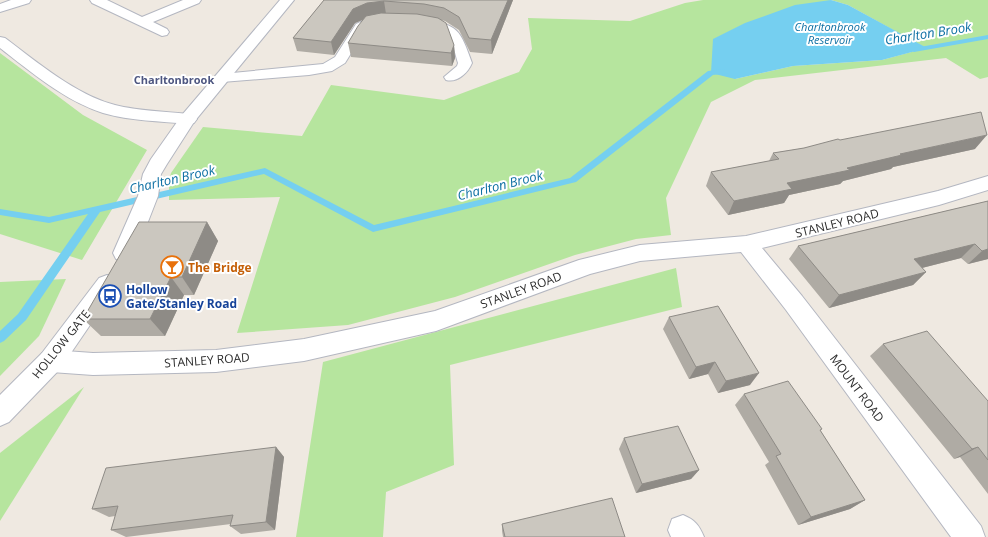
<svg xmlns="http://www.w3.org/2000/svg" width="988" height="537" font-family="'Open Sans',sans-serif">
	<rect width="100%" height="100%" fill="#efe9e1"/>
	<g fill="#b6e59e" fill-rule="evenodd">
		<path d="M 703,0 L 988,0 L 988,77 L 980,79 L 946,58 L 755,80 L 711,102 L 666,198 L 671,235 L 636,239 L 575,255 L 455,297 L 348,325 L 237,333 L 280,197 L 169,200 L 169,180 L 171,173 L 203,127 L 302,136 L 331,85 L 444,100 L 519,72 L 532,49 L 528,18 L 630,21 L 685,3 ZM 831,0 L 848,5 L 926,48 L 882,60 L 793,66 L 735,79 Z"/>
		<polygon points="0,53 83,115 147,150 82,260 0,234"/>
		<polygon points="676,268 682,307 450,365 454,465 386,492 383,537 296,537 323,362"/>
		<polygon points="66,279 39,336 0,376 0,282"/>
		<polygon points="84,387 0,521 0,453"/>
	</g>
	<polygon fill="#75cff0" points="831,0 848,5 927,48 882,60 793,66 735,79 711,73 713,39 745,23 795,5"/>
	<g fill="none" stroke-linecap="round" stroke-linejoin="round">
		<g fill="#75cff0" fill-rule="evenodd">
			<polygon points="988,35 988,39 914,52 911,50 914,48"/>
			<polygon points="725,69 728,69 728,73 713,75 576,182 373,232 264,174 100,212 26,320 4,341 0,343 0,331 18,314 88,214 49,223 0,215 0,209 49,217 265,168 374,225 570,178 708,71"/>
		</g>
		<g stroke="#b4b7c1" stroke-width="2">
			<g id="lane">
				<polygon points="365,20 370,21 371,24 366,29 345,63 332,71 309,75 222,82 217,81 215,78 217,75 222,74 323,64 335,57 356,24"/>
				<path d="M 422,20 C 459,24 460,30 472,63 C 468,73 457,83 446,80 L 444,77 L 457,66 L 458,63 C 454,50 452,33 437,30 C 430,28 424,28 417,27 L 416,24 L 417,21 Z"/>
			</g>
		</g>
		<g stroke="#b4b7c1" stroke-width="2">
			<g id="street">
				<polygon points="11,0 31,0 29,3 0,12 0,4"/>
				<polygon points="90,0 107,0 142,17 183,0 201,0 199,3 153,22 167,29 169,32 167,35 162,36 92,3"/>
				<path d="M 0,37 L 5,38 C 37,62 76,95 115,105 C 138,111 164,111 188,114 L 194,115 L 197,119 L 194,123 L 188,124 C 160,121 131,121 103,113 C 65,101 31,72 0,48 Z"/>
				<polygon points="988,176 988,190 939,205 762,248 802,296 981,526 985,537 951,537 786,310 741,252 640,261 590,274 436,331 304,361 216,372 93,375 51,372 42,369 38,361 42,353 51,350 93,353 216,350 304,339 435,311 579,260 640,245 746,236 938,191"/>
				<path d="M 683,515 C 695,520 699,525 704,537 L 671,537 L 668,530 L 672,519 Z"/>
			</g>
		</g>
		<g stroke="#b4b7c1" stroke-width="2">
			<g id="secondary">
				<polygon points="280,0 294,0 194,122 167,164 161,174 158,196 144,232 132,259 124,261 116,259 113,253 138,196 143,174 151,159 182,115"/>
				<polygon points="107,275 115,278 118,284 60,369 9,422 0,426 0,395 42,353 99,278"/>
			</g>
		</g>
		<use href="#lane" fill="#fff" fill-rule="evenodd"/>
		<use href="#street" fill="#fff" fill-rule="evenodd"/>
		<use href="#secondary" fill="#fff" fill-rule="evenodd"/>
	</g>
	<g fill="#afaba4">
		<polygon points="324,0 513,0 492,54 470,52 459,30 445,21 441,20 454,45 455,58 452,66 351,57 348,43 364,19 355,23 334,55 297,51 293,38"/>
		<polygon points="840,140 975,149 893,167 891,169 843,181 840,184 789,195 784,203 728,215 706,186 711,172 769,161 773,153 804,148"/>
		<polygon points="988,201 988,259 968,264 961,258 922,268 926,272 913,285 829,308 789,259 798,246"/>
		<polygon points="207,222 218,241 194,295 184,295 165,336 101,336 83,319"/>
		<polygon points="669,317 750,385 718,393 708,374 689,379 663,329"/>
		<polygon points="883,344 988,401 988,494 960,457 954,459 870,356"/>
		<polygon points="744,394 820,430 865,500 850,509 798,525 765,465 769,462 735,405"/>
		<polygon points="624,438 699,470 691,479 636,493 619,449"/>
		<polygon points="276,447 284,457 275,530 241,534 230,526 231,524 126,537 111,530 115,516 109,517 92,509"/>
		<polygon points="502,524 625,537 503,537 502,531"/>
	</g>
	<g fill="#8e8b86">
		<polygon points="508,0 513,0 492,54 491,40"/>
		<polygon points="384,1 386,14 370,17 355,23 334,55 331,42 353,9 367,3"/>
		<polygon points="454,45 455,58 452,66 451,53"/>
		<polygon points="987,135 975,149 893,167 891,169 843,181 840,184 789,195 784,203 728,215 734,201 787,183 847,168 900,154"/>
		<polygon points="207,222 218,241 194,295 182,277"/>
		<polygon points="975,244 961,258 902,273 914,259"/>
		<polygon points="988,249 988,259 968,264 982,251"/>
		<polygon points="926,272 913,285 829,308 839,295"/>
		<polygon points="171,277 184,295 165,336 150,319"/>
		<polygon points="715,362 708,374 689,379 696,367"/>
		<polygon points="759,373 750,385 718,393 726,381"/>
		<polygon points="276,447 284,457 275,530 266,522"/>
		<polygon points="978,447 960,457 954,459 972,449"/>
		<polygon points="699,470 691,479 636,493 642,484"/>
		<polygon points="865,500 850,509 798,525 811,517"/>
	</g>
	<g fill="#cbc7bf" stroke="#8e8b86">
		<polygon points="324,0 508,0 491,40 469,38 459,17 444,8 424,4 384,1 367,3 353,9 331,42 293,38"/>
		<polygon points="381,13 417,14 438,18 446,23 454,45 451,53 348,43 358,26 366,16"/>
		<polygon points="981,112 987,135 900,154 902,155 847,168 850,170 787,183 792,189 734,201 711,172 779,159 773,153 804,148 838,139 840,140"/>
		<polygon points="988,201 988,249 982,251 975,244 914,259 926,272 839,295 798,246"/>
		<polygon points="139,222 207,222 182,277 171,277 150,319 83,319"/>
		<polygon points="718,306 759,373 726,381 715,362 696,367 669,317"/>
		<polygon points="927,331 988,401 988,460 978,447 972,449 883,344"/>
		<polygon points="788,381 822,429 820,430 865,500 811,517 776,456 781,454 744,394"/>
		<polygon points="678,426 699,470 642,484 624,438"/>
		<polygon points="276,447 266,522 230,526 233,515 111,530 118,506 92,509 106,468"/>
		<polygon points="612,498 625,537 505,537 502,524"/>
	</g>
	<defs>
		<g id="bar-ring" transform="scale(1.15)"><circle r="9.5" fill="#fff" stroke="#e8710a" stroke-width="1.5"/><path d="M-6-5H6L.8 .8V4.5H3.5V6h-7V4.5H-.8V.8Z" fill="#e8710a"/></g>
		<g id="bus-ring" transform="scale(1.15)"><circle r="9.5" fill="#fff" stroke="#1a4fb4" stroke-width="1.5"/><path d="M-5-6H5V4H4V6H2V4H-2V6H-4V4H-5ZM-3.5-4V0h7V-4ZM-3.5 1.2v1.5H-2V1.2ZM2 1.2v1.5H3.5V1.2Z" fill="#1a4fb4"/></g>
	</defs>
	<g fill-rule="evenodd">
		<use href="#bar-ring" x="172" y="267"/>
		<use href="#bus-ring" x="110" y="296"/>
	</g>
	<g text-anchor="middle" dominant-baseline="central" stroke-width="4" stroke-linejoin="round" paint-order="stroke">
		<g font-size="11" font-style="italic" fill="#0d6fa3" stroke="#fff">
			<text x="830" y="26">Charltonbrook<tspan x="830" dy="13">Reservoir</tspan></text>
		</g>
		<g font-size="11" font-weight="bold" fill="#4d5680" stroke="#fff">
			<text x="174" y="79">Charltonbrook</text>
		</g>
		<g font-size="12" fill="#2e2e2e" stroke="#fff">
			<text transform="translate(837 223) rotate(-14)">STANLEY ROAD</text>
			<text transform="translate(521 290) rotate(-20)">STANLEY ROAD</text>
			<text transform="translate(61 344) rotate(-51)">HOLLOW GATE</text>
			<text transform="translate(207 360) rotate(-4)">STANLEY ROAD</text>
			<text transform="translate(857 388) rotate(53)">MOUNT ROAD</text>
		</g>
		<g font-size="12" font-weight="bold" fill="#c56008" stroke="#fff" text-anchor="start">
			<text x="188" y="267">The Bridge</text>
		</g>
		<g font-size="12" font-weight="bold" fill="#164399" stroke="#fff" text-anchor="start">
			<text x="126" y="289">Hollow<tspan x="126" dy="14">Gate/Stanley Road</tspan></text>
		</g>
		<g font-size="13" font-style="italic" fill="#0d6fa3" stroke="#fff">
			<text transform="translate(928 33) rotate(-9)">Charlton Brook</text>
			<text transform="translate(172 179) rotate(-13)">Charlton Brook</text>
			<text transform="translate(500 185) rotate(-14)">Charlton Brook</text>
		</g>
	</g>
</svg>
